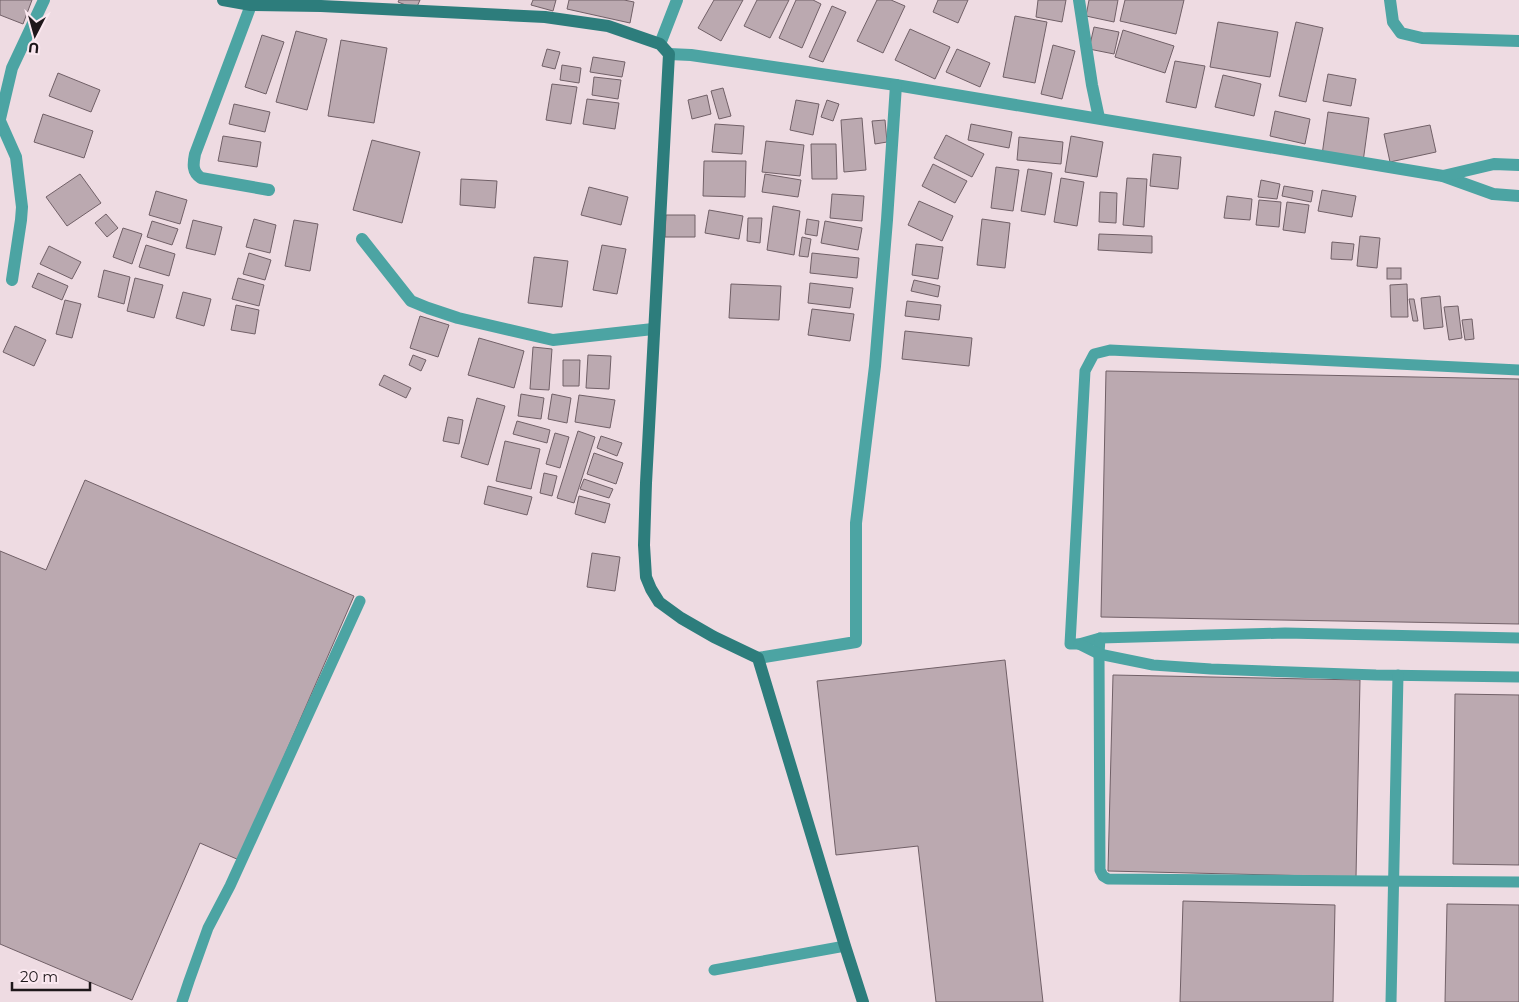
<svg xmlns="http://www.w3.org/2000/svg" width="1519" height="1002" font-family="Montserrat,sans-serif">
	<rect width="100%" height="100%" fill="#eedbe2"/>
	<g fill="#bba9b0" stroke="#716067">
		<polygon points="0,0 32,0 23,24 0,15"/>
		<polygon points="399,0 420,0 416,9 398,2"/>
		<polygon points="533,0 556,0 553,11 531,5"/>
		<polygon points="569,0 624,0 634,2 630,23 567,9"/>
		<polygon points="714,0 743,0 721,41 698,28"/>
		<polygon points="757,0 789,0 770,38 744,26"/>
		<polygon points="796,0 813,0 821,4 802,48 779,38"/>
		<polygon points="877,0 891,0 905,6 883,53 857,41"/>
		<polygon points="938,0 968,0 958,23 933,12"/>
		<polygon points="1038,0 1066,0 1062,22 1036,17"/>
		<polygon points="1089,0 1118,0 1114,22 1086,16"/>
		<polygon points="1125,0 1184,0 1176,34 1120,21"/>
		<polygon points="832,6 846,12 823,62 809,57"/>
		<polygon points="1015,16 1047,22 1035,83 1003,77"/>
		<polygon points="1218,22 1278,32 1270,77 1210,67"/>
		<polygon points="1296,22 1323,28 1306,102 1279,96"/>
		<polygon points="1094,27 1119,32 1114,54 1089,49"/>
		<polygon points="910,29 950,47 935,79 895,60"/>
		<polygon points="1123,30 1174,46 1165,73 1115,57"/>
		<polygon points="296,31 327,39 307,110 276,102"/>
		<polygon points="262,35 284,42 266,94 245,87"/>
		<polygon points="341,40 387,48 374,123 328,116"/>
		<polygon points="1053,45 1075,51 1062,99 1041,94"/>
		<polygon points="547,49 560,52 555,69 542,66"/>
		<polygon points="957,49 990,63 980,87 946,72"/>
		<polygon points="593,57 625,62 622,77 590,72"/>
		<polygon points="1175,61 1205,66 1196,108 1166,102"/>
		<polygon points="562,65 581,68 579,83 560,80"/>
		<polygon points="58,73 100,90 91,112 49,96"/>
		<polygon points="1328,74 1356,79 1351,106 1323,101"/>
		<polygon points="1223,75 1261,84 1254,116 1215,107"/>
		<polygon points="594,77 621,80 618,99 592,95"/>
		<polygon points="552,84 577,87 571,124 546,120"/>
		<polygon points="723,88 731,116 719,119 711,91"/>
		<polygon points="707,95 711,114 692,119 688,100"/>
		<polygon points="587,99 619,103 615,129 583,124"/>
		<polygon points="796,100 819,104 813,135 790,130"/>
		<polygon points="827,100 839,104 833,121 821,117"/>
		<polygon points="234,104 270,112 265,132 229,124"/>
		<polygon points="1275,111 1310,119 1305,144 1270,136"/>
		<polygon points="1328,112 1369,118 1363,162 1322,155"/>
		<polygon points="43,114 93,131 84,158 34,142"/>
		<polygon points="862,118 866,170 844,172 841,120"/>
		<polygon points="885,120 887,142 875,144 872,121"/>
		<polygon points="715,124 744,126 742,154 712,152"/>
		<polygon points="971,124 1012,132 1009,148 968,140"/>
		<polygon points="1430,125 1436,152 1390,162 1384,134"/>
		<polygon points="946,135 984,154 972,177 934,158"/>
		<polygon points="223,136 261,142 257,167 218,161"/>
		<polygon points="1071,136 1103,142 1097,177 1065,172"/>
		<polygon points="1019,137 1063,142 1061,164 1017,160"/>
		<polygon points="372,140 420,152 402,223 353,210"/>
		<polygon points="766,141 804,145 800,176 762,172"/>
		<polygon points="811,144 836,144 837,179 812,179"/>
		<polygon points="1153,154 1181,157 1178,189 1150,186"/>
		<polygon points="704,161 746,161 745,197 703,196"/>
		<polygon points="933,164 967,181 955,203 922,186"/>
		<polygon points="996,167 1019,170 1013,211 991,208"/>
		<polygon points="1028,169 1052,173 1045,215 1021,211"/>
		<polygon points="80,174 101,203 67,226 46,197"/>
		<polygon points="765,174 801,180 798,197 762,192"/>
		<polygon points="1061,178 1084,182 1077,226 1054,222"/>
		<polygon points="1127,178 1147,179 1144,227 1123,225"/>
		<polygon points="461,179 497,181 495,208 460,205"/>
		<polygon points="1261,180 1280,184 1277,199 1258,197"/>
		<polygon points="1284,186 1313,191 1311,202 1282,196"/>
		<polygon points="589,187 628,197 621,225 581,215"/>
		<polygon points="1322,190 1356,196 1352,217 1318,211"/>
		<polygon points="156,191 187,200 180,224 149,215"/>
		<polygon points="1100,192 1117,193 1116,223 1099,222"/>
		<polygon points="832,194 864,196 862,221 830,218"/>
		<polygon points="1227,196 1252,199 1250,220 1224,218"/>
		<polygon points="1259,200 1281,202 1279,227 1256,225"/>
		<polygon points="919,201 953,216 942,241 908,225"/>
		<polygon points="1287,202 1309,205 1305,233 1283,230"/>
		<polygon points="773,206 800,211 794,255 767,250"/>
		<polygon points="709,210 743,216 739,239 705,233"/>
		<polygon points="106,214 118,228 107,237 95,223"/>
		<polygon points="666,215 695,215 695,237 665,237"/>
		<polygon points="748,218 762,218 760,243 747,241"/>
		<polygon points="254,219 276,225 270,253 246,247"/>
		<polygon points="807,219 819,221 817,236 805,234"/>
		<polygon points="982,219 1010,223 1005,268 977,265"/>
		<polygon points="193,220 222,227 215,255 186,248"/>
		<polygon points="294,220 318,224 310,271 285,266"/>
		<polygon points="152,221 178,229 172,245 147,237"/>
		<polygon points="825,221 862,228 858,250 821,243"/>
		<polygon points="123,228 142,234 132,264 113,257"/>
		<polygon points="1099,234 1152,236 1152,253 1098,250"/>
		<polygon points="1360,236 1380,238 1377,268 1357,266"/>
		<polygon points="802,237 811,239 808,257 799,256"/>
		<polygon points="1332,242 1354,244 1352,260 1331,259"/>
		<polygon points="916,244 943,247 938,279 912,275"/>
		<polygon points="146,245 175,254 169,276 139,267"/>
		<polygon points="602,245 626,249 617,294 593,290"/>
		<polygon points="49,246 81,262 72,279 40,264"/>
		<polygon points="249,253 271,260 265,280 243,274"/>
		<polygon points="812,253 859,258 857,278 810,273"/>
		<polygon points="534,257 568,261 562,307 528,303"/>
		<rect x="1387" y="268" width="14" height="11"/>
		<polygon points="104,270 130,277 124,304 98,297"/>
		<polygon points="38,273 68,286 62,300 32,287"/>
		<polygon points="135,278 163,285 154,318 127,311"/>
		<polygon points="238,278 264,285 259,306 232,299"/>
		<polygon points="914,280 940,286 938,297 911,291"/>
		<polygon points="810,283 853,288 850,308 808,303"/>
		<polygon points="731,284 781,286 779,320 729,318"/>
		<polygon points="1407,284 1408,317 1391,317 1390,285"/>
		<polygon points="183,292 211,299 204,326 176,318"/>
		<polygon points="1440,296 1443,327 1424,329 1421,298"/>
		<polygon points="1409,299 1414,299 1418,321 1413,321"/>
		<polygon points="65,300 81,304 72,338 56,334"/>
		<polygon points="907,301 941,305 939,320 905,316"/>
		<polygon points="236,305 259,310 255,334 231,330"/>
		<polygon points="1458,306 1462,338 1449,340 1444,307"/>
		<polygon points="812,309 854,314 850,341 808,335"/>
		<polygon points="420,316 449,325 438,357 410,348"/>
		<polygon points="1472,319 1474,339 1465,340 1462,320"/>
		<polygon points="15,326 46,340 34,366 3,352"/>
		<polygon points="905,331 972,338 969,366 902,359"/>
		<polygon points="479,338 524,351 514,388 468,375"/>
		<polygon points="533,347 552,349 549,390 530,389"/>
		<polygon points="413,355 426,360 421,371 409,365"/>
		<polygon points="588,355 611,356 609,389 586,388"/>
		<polygon points="563,360 580,360 579,386 563,386"/>
		<polygon points="1106,371 1519,379 1519,624 1101,617"/>
		<polygon points="384,375 411,388 406,398 379,385"/>
		<polygon points="521,394 544,398 541,419 518,416"/>
		<polygon points="552,394 571,398 567,423 548,419"/>
		<polygon points="579,395 615,400 610,428 575,422"/>
		<polygon points="477,398 505,406 488,465 461,457"/>
		<polygon points="448,417 463,420 459,444 443,441"/>
		<polygon points="517,421 550,430 547,443 513,434"/>
		<polygon points="578,431 595,437 574,503 557,498"/>
		<polygon points="555,433 569,437 560,468 546,464"/>
		<polygon points="601,436 622,443 617,456 597,448"/>
		<polygon points="505,441 540,449 531,489 496,481"/>
		<polygon points="594,453 623,463 616,484 587,474"/>
		<polygon points="544,473 557,476 552,496 540,493"/>
		<polygon points="584,479 613,489 609,498 580,489"/>
		<polygon points="85,480 354,596 239,860 200,843 132,1000 0,944 0,551 46,570"/>
		<polygon points="488,486 532,497 527,515 484,504"/>
		<polygon points="579,496 610,504 605,523 575,514"/>
		<polygon points="592,553 620,557 615,591 587,587"/>
		<polygon points="1005,660 1043,1002 936,1002 918,846 836,855 817,681"/>
		<polygon points="1113,675 1360,680 1356,877 1108,871"/>
		<polygon points="1455,694 1519,695 1519,865 1453,864"/>
		<polygon points="1183,901 1335,905 1333,1002 1180,1002"/>
		<polygon points="1447,904 1519,905 1519,1002 1445,1002"/>
	</g>
	<g fill="none" stroke-linecap="round" stroke-linejoin="round">
		<g stroke="#4ca4a3" stroke-width="11">
			<polyline points="1519,370 1110,350 1094,354 1085,371 1070,644 1079,644 1100,638 1285,633 1519,638"/>
			<polyline points="1100,638 1099,654 1100,870 1103,876 1108,879 1519,882"/>
			<polyline points="1079,644 1099,654 1153,665 1211,669 1376,675 1519,677"/>
			<polyline points="714,970 845,946"/>
			<polyline points="182,1002 189,981 208,928 230,886 360,601"/>
			<polyline points="1391,1002 1398,675"/>
		</g>
		<g stroke="#4ca4a3" stroke-width="12">
			<polyline points="1079,0 1092,85 1099,118"/>
			<polyline points="1390,0 1393,22 1401,33 1422,38 1519,41"/>
			<path d="M 251,5 L 195,154 C 193,164 192,172 201,178 L 269,190"/>
			<polyline points="660,44 677,0"/>
			<polyline points="669,54 691,55 896,85 1443,176 1493,194 1519,196"/>
			<polyline points="0,119 12,68 44,0"/>
			<polyline points="0,121 16,157 22,207 21,220 12,280"/>
			<polyline points="1443,176 1494,164 1519,165"/>
			<polyline points="362,239 411,301 428,308 458,318 553,340 653,329"/>
			<polyline points="758,658 856,642 856,523 875,366 887,220 896,85"/>
		</g>
		<polyline stroke="#2d7d7c" stroke-width="12" points="223,0 251,5 321,6 545,17 608,26 660,44 669,54 646,483 644,545 646,577 651,589 659,602 681,618 714,637 758,658 845,946 863,1002"/>
	</g>
	<g transform="translate(35 35) rotate(186)" stroke="#fbe8f0" stroke-width="4" paint-order="stroke">
	<path d="M0-4L9 19L0 12L-9 19Z" fill="#1e171a"/>
	<text y="-8" font-size="14" font-weight="bold" text-anchor="middle" fill="#1e171a">U</text>
	</g>
	<path d="M12 982v8h78v-8" fill="none" stroke="#1e171a" stroke-width="2.5"/>
	<text x="20" y="982" font-size="15" fill="#1e171a" stroke="#fbe8f0" stroke-width="4" paint-order="stroke">20 m</text>
</svg>
